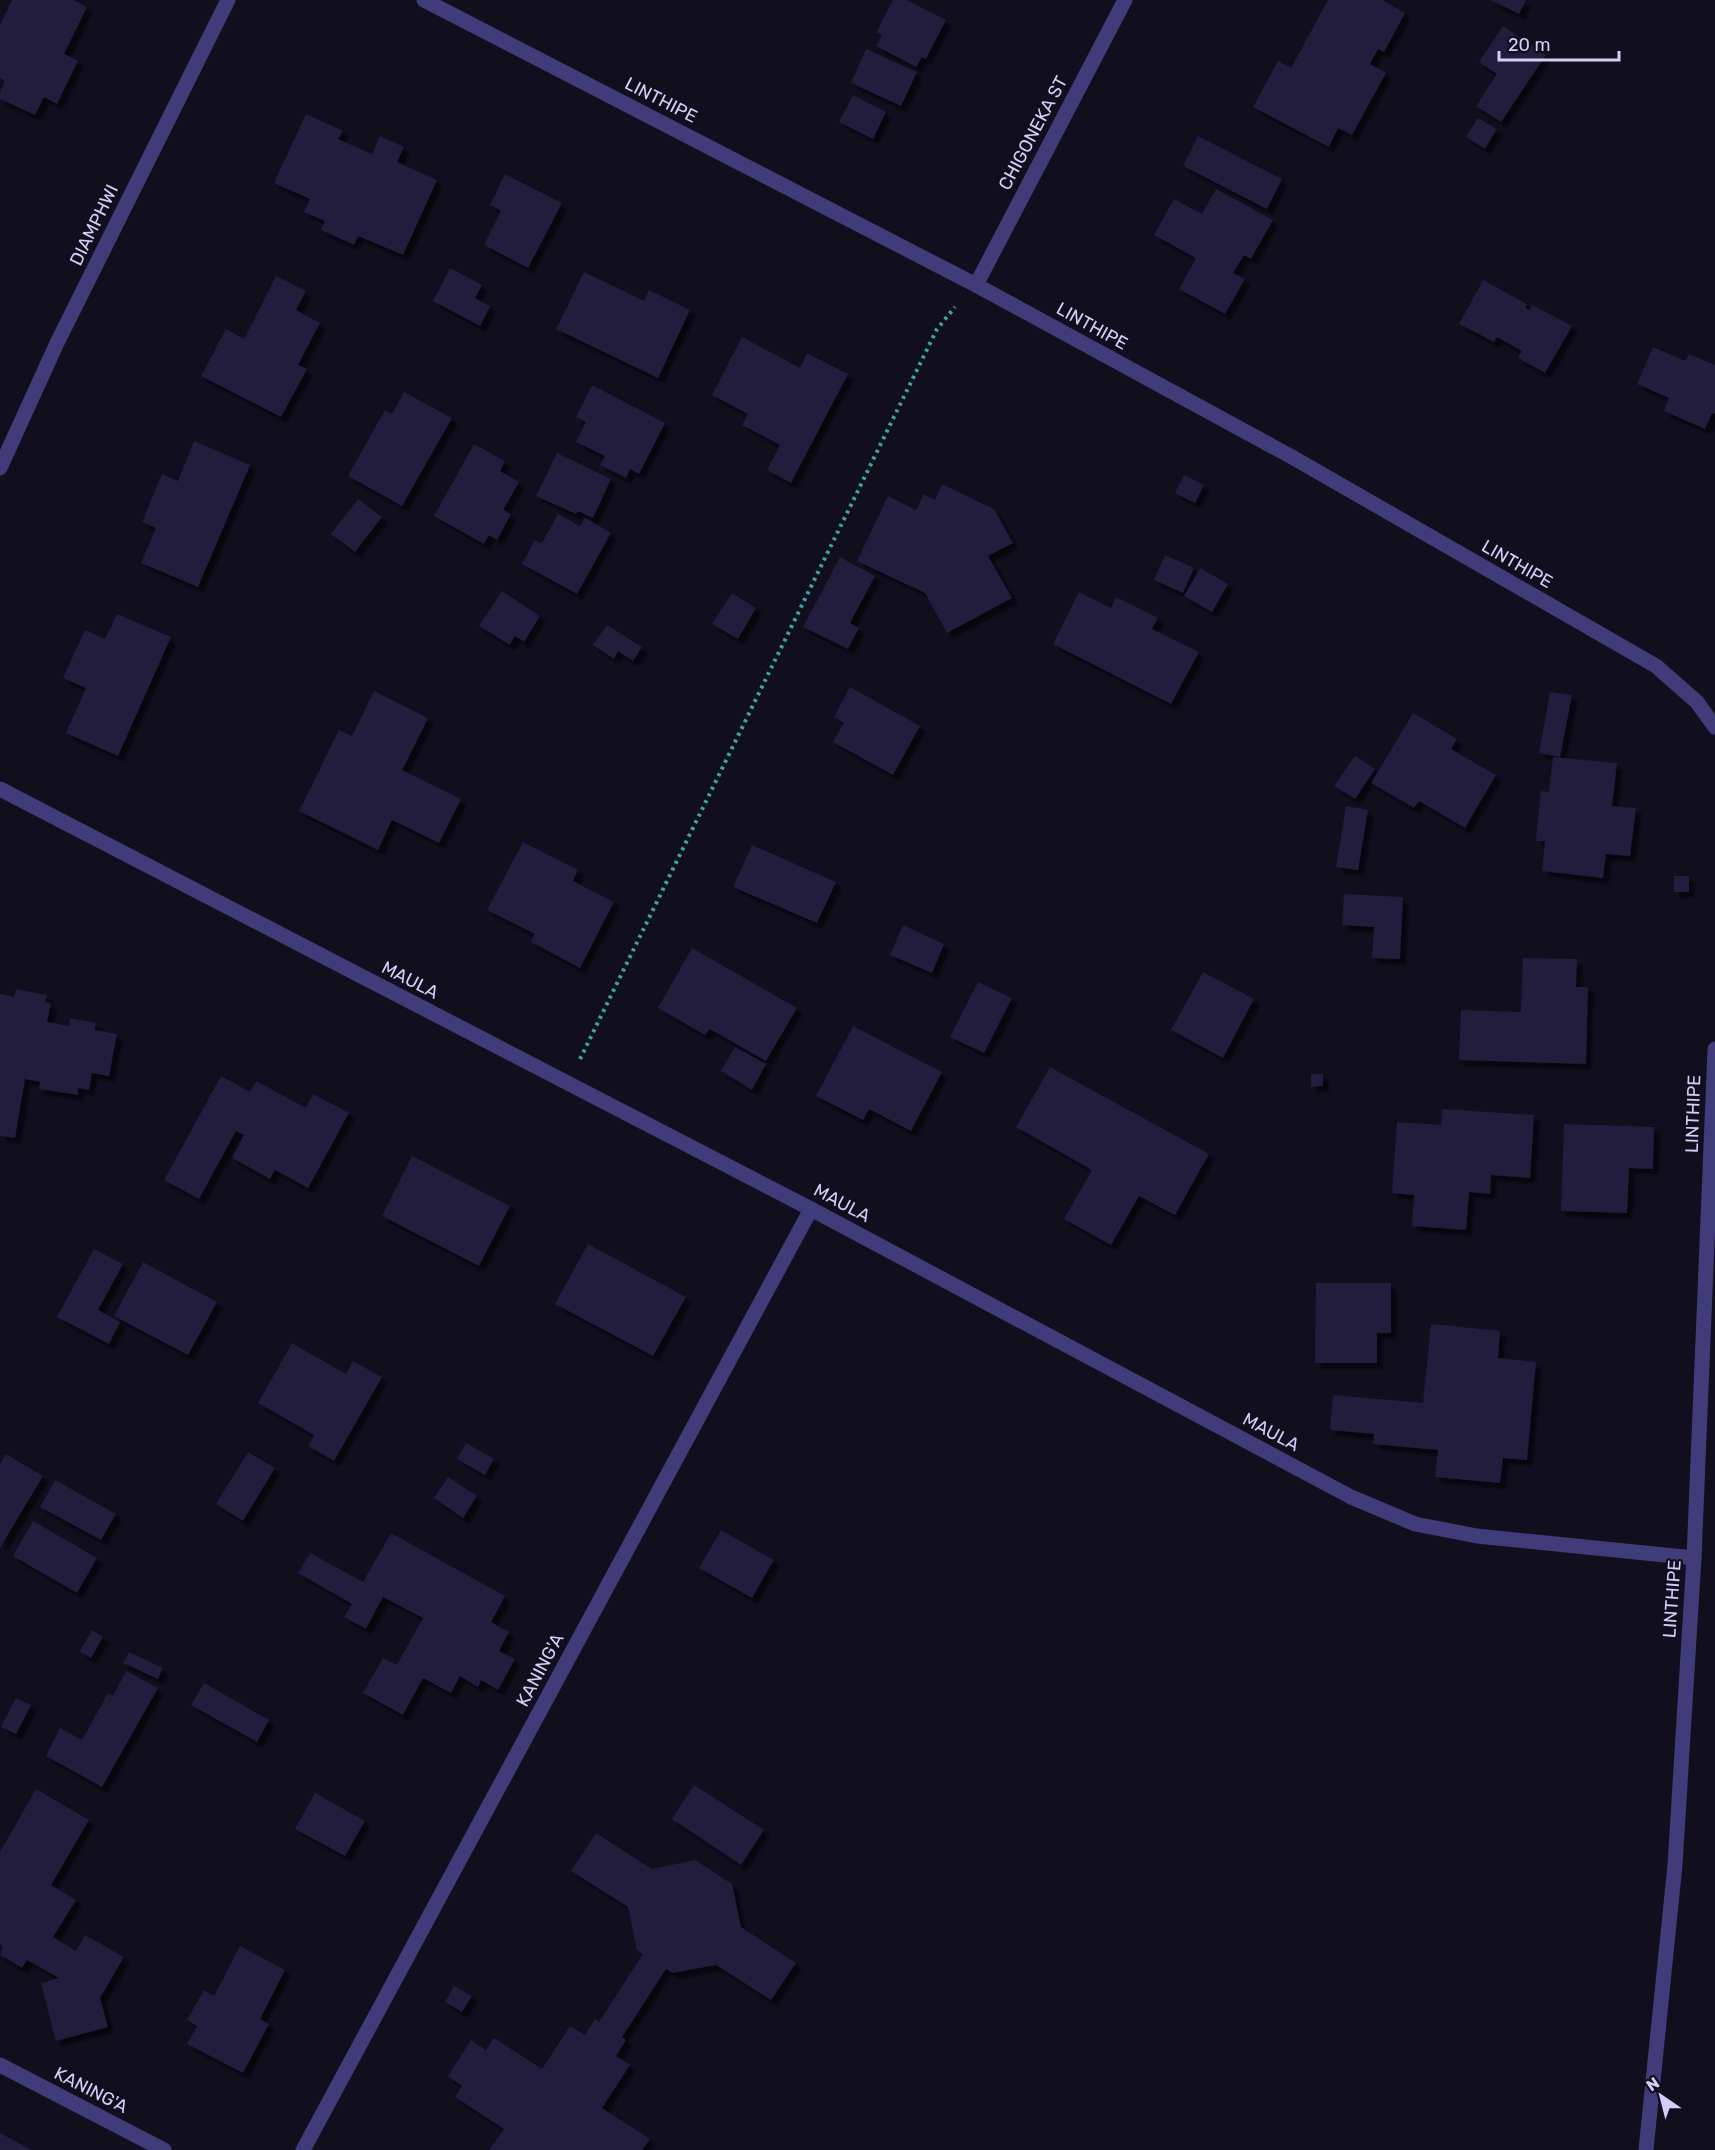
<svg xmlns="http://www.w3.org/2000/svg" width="1715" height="2150" font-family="Rubik,sans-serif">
	<defs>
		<filter id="shadow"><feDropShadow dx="5.5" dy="5.5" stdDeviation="1.5" flood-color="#0009"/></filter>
	</defs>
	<rect width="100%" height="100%" fill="#110e1e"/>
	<g fill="#231b3d" filter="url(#shadow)">
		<polygon points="12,0 73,0 87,7 64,54 78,61 57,104 44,97 35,115 0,99 0,92 5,81 0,78 0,25"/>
		<polygon points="893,0 907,0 946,20 926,59 922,57 916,67 876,46 882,35 876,33"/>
		<polygon points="1328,0 1382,0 1405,13 1384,52 1378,49 1370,64 1386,73 1352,135 1338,128 1329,147 1253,107 1278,61 1291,68"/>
		<polygon points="1490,0 1526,0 1519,14"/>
		<polygon points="1503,26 1546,55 1501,122 1476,106 1497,74 1479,62"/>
		<polygon points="866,49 917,72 901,106 851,83"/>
		<polygon points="853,95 886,112 873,139 839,122"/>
		<polygon points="306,114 343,131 338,139 372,154 380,136 404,147 397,162 437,180 403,255 358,236 354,245 321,230 325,221 304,212 310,199 274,183"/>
		<polygon points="1478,118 1497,129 1485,149 1466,137"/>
		<polygon points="1198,136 1282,179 1267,209 1183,166"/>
		<polygon points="505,174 562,203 528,268 484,245 501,211 490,205"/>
		<polygon points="1216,189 1273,220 1251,259 1244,255 1233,273 1245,279 1225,314 1179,289 1196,258 1154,235 1174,199 1202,214"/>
		<polygon points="450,268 482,285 475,298 490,306 480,326 433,301"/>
		<polygon points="584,272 644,301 649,290 690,310 658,378 556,329"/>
		<polygon points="276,276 306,291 296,310 320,323 298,365 307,369 281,417 201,376 226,329 244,339"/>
		<polygon points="1483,280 1527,304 1525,308 1529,310 1532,305 1572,326 1545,373 1518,358 1522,351 1497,337 1494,342 1459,324"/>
		<polygon points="742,337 800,368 807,353 848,374 791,483 767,470 780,445 742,425 748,414 712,395"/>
		<polygon points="1653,347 1685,361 1689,354 1715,365 1715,414 1712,413 1705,429 1664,411 1669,398 1637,384"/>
		<polygon points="592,385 665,423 639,474 630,469 626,478 600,465 605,456 576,442 586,422 576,417"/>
		<polygon points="404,392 452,418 402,506 348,476 385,410 392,414"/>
		<polygon points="194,441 250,465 198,587 141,563 156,528 142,522 162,474 178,481"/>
		<polygon points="474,444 505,461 500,471 519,482 503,510 511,514 497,540 489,535 484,544 434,516"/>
		<polygon points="557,453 611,479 593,518 578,511 576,514 536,496"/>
		<polygon points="1184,475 1204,485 1195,503 1175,493"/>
		<polygon points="942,484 994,509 1013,543 988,556 1012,598 947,633 925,593 857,561 888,496 916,510 924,494 935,500"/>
		<polygon points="358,499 382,517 355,552 331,534"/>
		<polygon points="558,514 580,526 585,518 611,533 577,594 522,564 535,540 542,543"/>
		<polygon points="1165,555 1194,568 1183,593 1154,580"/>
		<polygon points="840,557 875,576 850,623 859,628 848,649 803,627"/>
		<polygon points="1200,568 1228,584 1212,612 1184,596"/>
		<polygon points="502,591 540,616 524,642 515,636 510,645 479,626"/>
		<polygon points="1079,592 1111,608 1116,597 1158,618 1152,629 1199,652 1171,704 1053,644"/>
		<polygon points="732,593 756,608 738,639 712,624"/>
		<polygon points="117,614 171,637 118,756 66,733 86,688 63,678 85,630 105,639"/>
		<polygon points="607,625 642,647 633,661 618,651 614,659 593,645"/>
		<polygon points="850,687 920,726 893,775 833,742 844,723 834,717"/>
		<polygon points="374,691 428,718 402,770 461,799 439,843 392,820 378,850 299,811 339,730 352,736"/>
		<polygon points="1550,692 1572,695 1560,757 1539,753"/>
		<polygon points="1413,713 1457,739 1451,749 1496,775 1465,828 1419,801 1414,808 1371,783"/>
		<polygon points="1355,756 1375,769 1355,799 1334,786"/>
		<polygon points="1553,757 1617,763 1612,806 1636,808 1630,856 1606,854 1603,878 1542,871 1545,841 1536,841 1541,791 1549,792"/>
		<polygon points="1346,806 1368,810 1358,870 1336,867"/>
		<polygon points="523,842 578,870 573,881 614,902 580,968 531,942 535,934 487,910"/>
		<polygon points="752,845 836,882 817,923 733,887"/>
		<rect x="1674" y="876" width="15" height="16"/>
		<polygon points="1344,894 1403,897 1400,959 1372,958 1374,927 1342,925"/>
		<polygon points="903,925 944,944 932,973 890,955"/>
		<polygon points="692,948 797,1008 766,1061 710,1029 705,1035 658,1008"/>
		<polygon points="1523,958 1577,959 1576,987 1588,987 1586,1064 1459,1060 1461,1010 1521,1012"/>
		<polygon points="1203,972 1254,999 1223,1058 1171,1030"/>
		<polygon points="978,982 1012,998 984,1053 950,1037"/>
		<polygon points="16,989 47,995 45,1002 51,1003 47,1022 69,1026 70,1018 96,1023 95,1030 117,1034 109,1076 92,1073 89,1090 78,1088 78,1095 39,1089 40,1082 25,1079 15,1138 0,1136 0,994 14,997"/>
		<polygon points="853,1026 942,1072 911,1131 869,1109 863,1120 816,1096"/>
		<polygon points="735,1047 766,1064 752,1090 721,1071"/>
		<polygon points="1050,1067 1209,1154 1175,1215 1139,1196 1111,1245 1064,1219 1092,1170 1016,1127"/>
		<polygon points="1311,1074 1323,1074 1323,1086 1311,1087"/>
		<polygon points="221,1076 250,1092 256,1081 306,1108 313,1094 349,1113 308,1188 275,1170 270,1179 232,1158 244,1135 236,1131 199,1199 164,1180"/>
		<polygon points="1442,1109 1534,1115 1530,1178 1491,1175 1490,1194 1469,1192 1466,1230 1412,1226 1414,1195 1392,1193 1397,1122 1441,1125"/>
		<polygon points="1564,1124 1654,1127 1653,1169 1629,1168 1627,1213 1561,1211"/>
		<polygon points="412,1156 510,1206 479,1266 382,1216"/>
		<polygon points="588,1244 686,1297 653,1356 555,1304"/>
		<polygon points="94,1249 123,1264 98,1310 120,1322 109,1344 57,1317"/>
		<polygon points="143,1262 217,1302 188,1355 114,1316"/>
		<polygon points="1316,1283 1391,1283 1391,1333 1377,1333 1377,1363 1315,1363"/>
		<polygon points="1431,1324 1500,1331 1498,1358 1536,1362 1527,1460 1503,1458 1500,1483 1435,1477 1438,1450 1373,1444 1374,1434 1330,1430 1333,1395 1423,1403"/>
		<polygon points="292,1343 346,1374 353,1361 382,1377 334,1461 308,1446 314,1435 258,1403"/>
		<polygon points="466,1443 494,1459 485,1475 457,1459"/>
		<polygon points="248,1452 275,1468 243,1521 216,1504"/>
		<polygon points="6,1454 43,1476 0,1548 0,1464"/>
		<polygon points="448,1477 477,1496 463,1518 434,1498"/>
		<polygon points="55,1480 116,1514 101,1540 40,1507"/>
		<polygon points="33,1521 97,1558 77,1593 13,1556"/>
		<polygon points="721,1530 774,1560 752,1598 699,1568"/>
		<polygon points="391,1533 505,1596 491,1622 509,1632 499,1651 515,1659 498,1690 481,1680 478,1687 460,1676 451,1693 423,1678 403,1715 363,1693 383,1658 397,1665 423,1618 383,1597 366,1629 344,1617 352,1604 298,1573 310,1553 363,1582"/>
		<polygon points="92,1630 103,1637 91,1658 80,1651"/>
		<polygon points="129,1652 163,1668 158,1679 123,1663"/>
		<polygon points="126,1671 158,1688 102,1787 46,1756 60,1728 82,1740 108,1693 113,1696"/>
		<polygon points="204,1683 269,1720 257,1742 191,1705"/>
		<polygon points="16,1698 31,1705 16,1734 1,1727"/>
		<polygon points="694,1785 764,1830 741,1865 672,1819"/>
		<polygon points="36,1789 89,1820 51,1885 76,1900 53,1937 76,1951 85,1935 124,1957 100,1998 108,2027 56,2041 41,1983 59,1978 27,1960 22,1968 0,1955 3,1946 0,1944 0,1852"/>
		<polygon points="315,1793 365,1821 345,1856 295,1829"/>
		<polygon points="596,1833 652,1869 695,1860 732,1884 741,1927 796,1963 771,2000 716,1965 673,1973 666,1969 622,2037 626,2040 616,2056 630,2065 602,2108 650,2139 642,2150 489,2150 504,2129 455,2097 462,2086 448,2076 471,2040 486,2050 494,2038 542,2069 570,2026 585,2035 595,2019 599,2022 643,1954 637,1950 628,1907 571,1871"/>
		<polygon points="240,1946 285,1970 260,2019 269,2024 243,2073 187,2044 197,2026 187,2020 204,1990 214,1996"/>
		<polygon points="454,1986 472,1996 462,2012 445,2002"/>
		<polygon points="0,2133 32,2150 0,2150"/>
	</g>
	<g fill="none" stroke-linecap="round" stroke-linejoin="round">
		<polyline stroke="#37a7a3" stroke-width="4" stroke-dasharray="3 4.5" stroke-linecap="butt" points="580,1059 937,329 955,307"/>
		<g stroke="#403c79" stroke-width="15">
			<polyline points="424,0 976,285 1292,457 1656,666 1697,702 1715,727"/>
			<polyline points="976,285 1125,0"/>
			<polyline points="0,468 57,343 228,0"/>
			<polyline points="0,789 811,1209 1351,1497 1415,1524 1477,1536 1694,1558"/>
			<polyline points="0,2065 164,2150"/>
			<polyline points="303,2150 811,1209"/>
			<polyline points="1646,2150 1675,1865 1694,1558 1715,1049"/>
		</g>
	</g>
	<g text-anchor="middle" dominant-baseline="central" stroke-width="4.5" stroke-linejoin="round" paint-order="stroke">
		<g font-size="18" fill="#d5cefb" stroke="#110e1e">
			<text transform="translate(661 100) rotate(27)">LINTHIPE</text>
			<text transform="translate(1033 133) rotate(-62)">CHIGONEKA ST</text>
			<text transform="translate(94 225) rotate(-64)">DIAMPHWI</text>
			<text transform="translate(1092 326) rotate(29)">LINTHIPE</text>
			<text transform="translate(1517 564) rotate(30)">LINTHIPE</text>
			<text transform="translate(410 980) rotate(27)">MAULA</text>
			<text transform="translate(1693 1114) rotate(-88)">LINTHIPE</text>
			<text transform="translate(842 1203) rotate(28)">MAULA</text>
			<text transform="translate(1271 1432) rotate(28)">MAULA</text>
			<text transform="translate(1672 1599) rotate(-86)">LINTHIPE</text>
			<text transform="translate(540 1670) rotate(-62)">KANING'A</text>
			<text transform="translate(91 2090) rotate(27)">KANING'A</text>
		</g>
	</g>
	<g transform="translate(1661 2096) rotate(325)" stroke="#110e1e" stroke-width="4.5" paint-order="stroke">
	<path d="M0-4.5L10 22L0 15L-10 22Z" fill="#d5cefb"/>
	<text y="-9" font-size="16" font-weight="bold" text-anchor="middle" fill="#d5cefb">N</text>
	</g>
	<path d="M1499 51v9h120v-9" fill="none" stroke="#d5cefb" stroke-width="3"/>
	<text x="1508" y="51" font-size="18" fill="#d5cefb" stroke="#110e1e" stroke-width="4.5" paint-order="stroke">20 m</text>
</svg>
